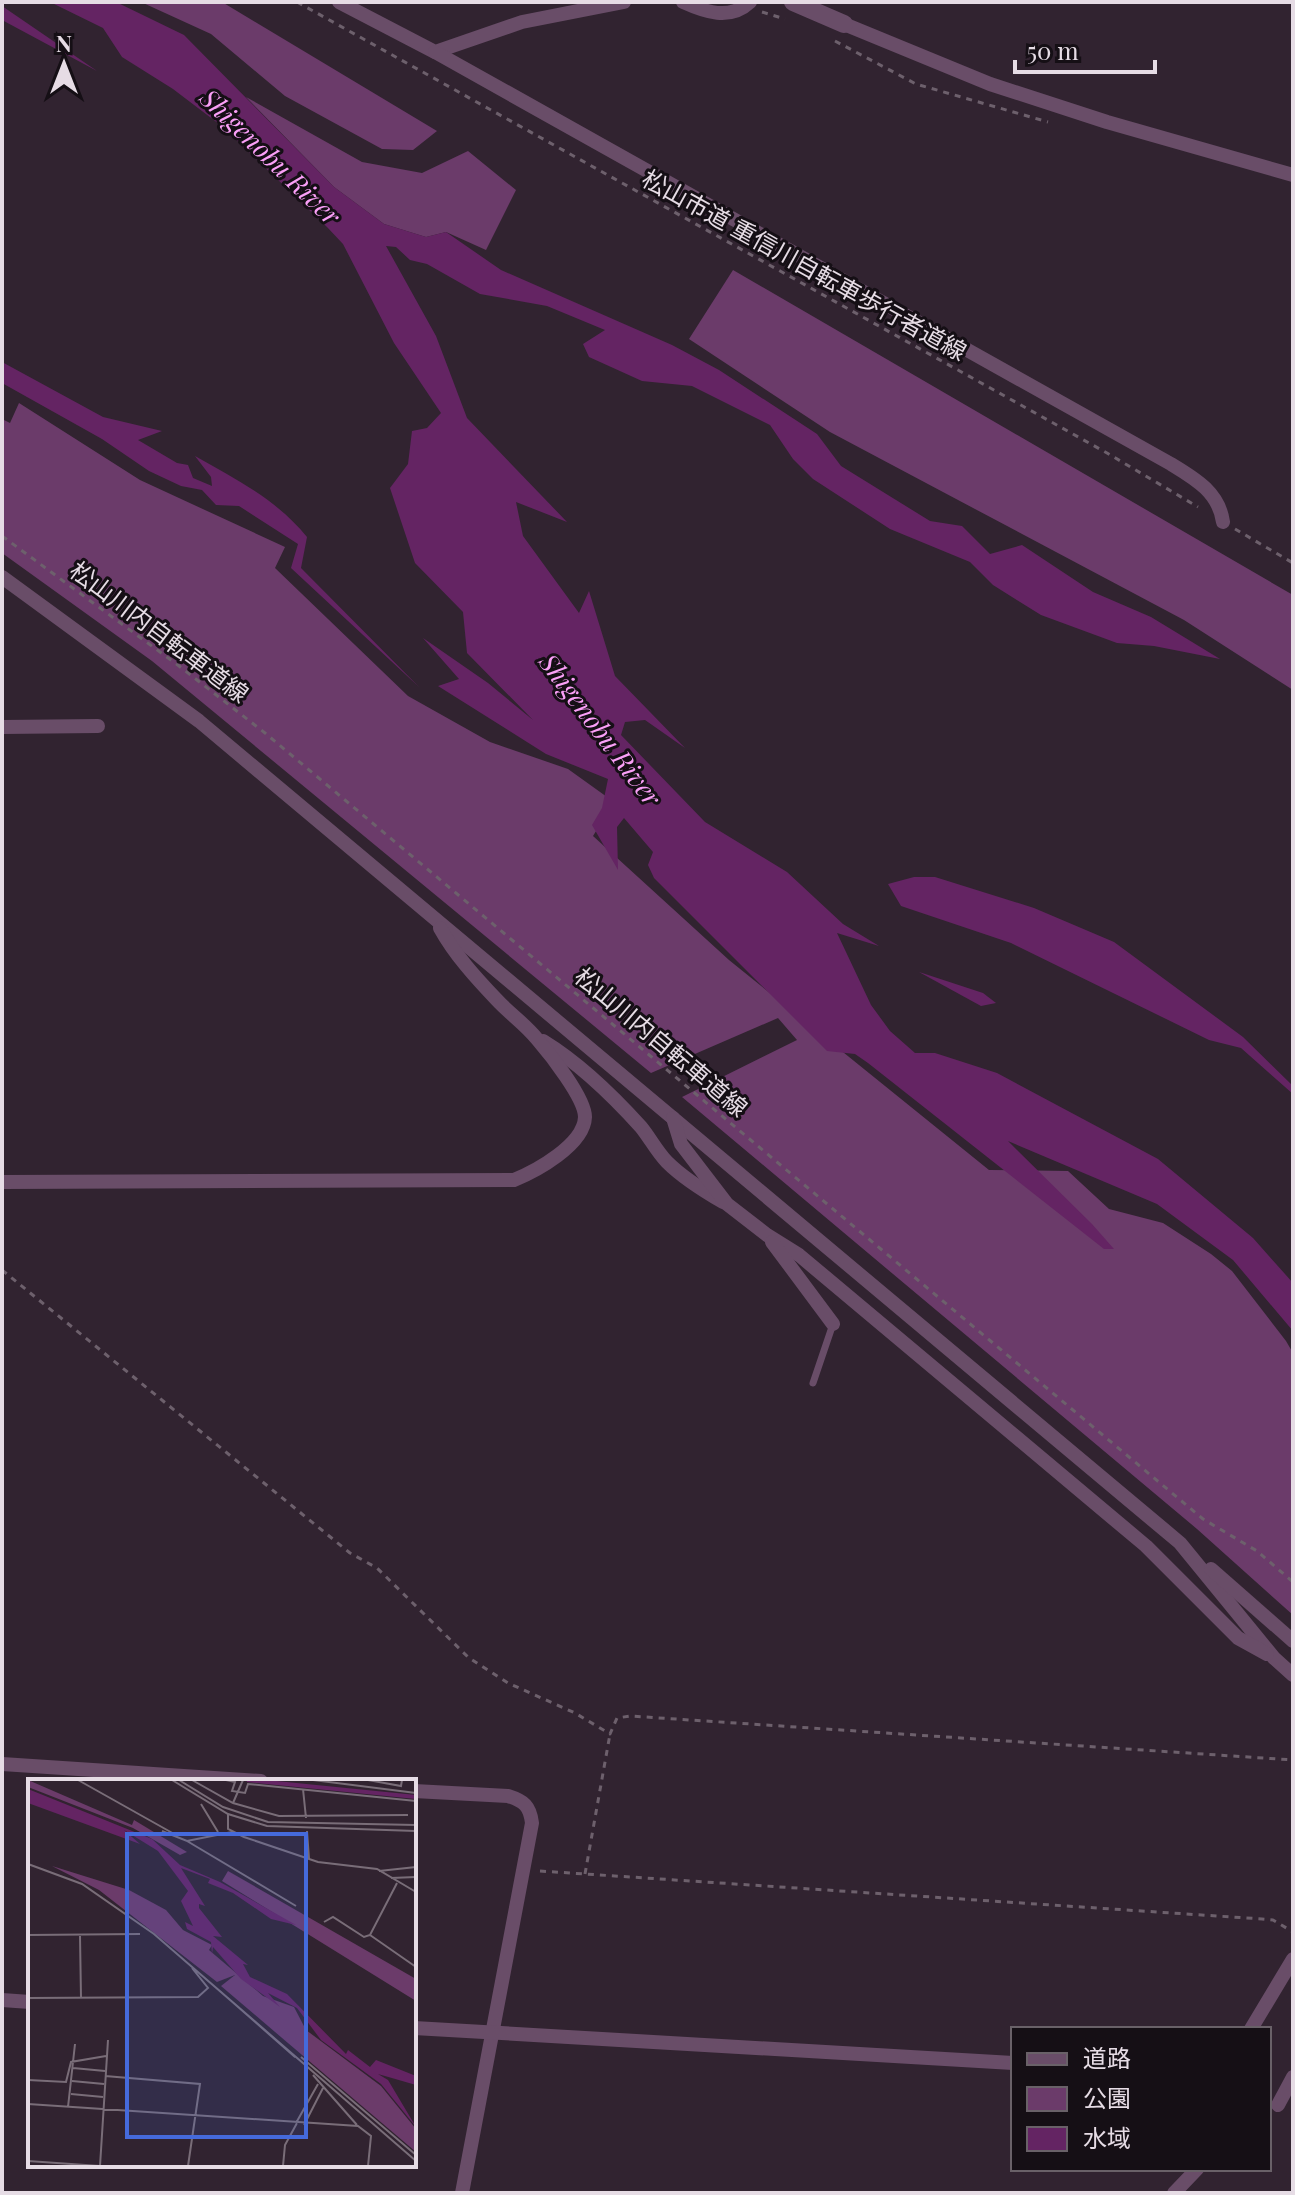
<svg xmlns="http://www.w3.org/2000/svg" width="1295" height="2195" font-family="'Playfair Display','Noto Sans JP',serif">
	<rect width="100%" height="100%" fill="#312330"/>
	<g fill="#6b3b6a">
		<polygon points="141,2 222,2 437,131 413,150 382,149 285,96 211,34"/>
		<polygon points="246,97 362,162 422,173 468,151 516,190 486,250 446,232 426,237 384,224 334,187"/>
		<polygon points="733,270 1293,595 1293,690 1184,620 830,432 689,339"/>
		<polygon points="19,403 140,480 285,547 275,568 408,696 490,742 568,769 614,802 593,836 729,960 989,1170 1068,1171 1109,1209 1163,1223 1211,1254 1232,1271 1286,1341 1293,1353 1293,1615 1197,1529 682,1097 797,1040 778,1018 651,1073 152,661 2,553 2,419 10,423"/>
	</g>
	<g fill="#642463">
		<polygon points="50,2 116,2 184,35 334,187 384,224 426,237 446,232 501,270 672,345 719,370 817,434 841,466 930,521 962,526 990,554 1022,545 1093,592 1151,617 1220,659 1154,646 1117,643 1041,615 993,585 970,562 890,529 813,479 793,459 770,425 692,386 642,381 589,357 583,344 605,330 547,306 480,294 427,264 410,260 396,247 386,246 436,336 467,418 567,522 516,502 523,536 579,613 589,591 615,676 685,748 645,720 625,722 621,735 705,822 787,872 843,924 879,946 837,933 871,1005 890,1031 915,1053 935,1053 997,1073 1158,1159 1253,1238 1293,1283 1293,1331 1233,1260 1157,1204 1008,1141 1092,1224 1114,1249 1104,1249 868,1063 855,1054 827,1051 654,878 648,865 653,852 624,818 617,827 618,870 592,825 602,808 608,779 546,754 438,686 459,679 423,638 488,683 533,720 467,653 463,612 415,563 390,488 408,464 412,431 427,428 441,413 394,343 343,244 327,227 223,127 173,89 122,57 103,28"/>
		<polygon points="2,6 97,71 2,20"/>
		<path d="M 2,362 L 103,417 L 162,431 L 138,440 L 177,463 L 188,465 L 193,478 L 212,486 L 211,477 L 195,456 C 236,479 277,500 307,537 L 301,568 L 419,687 L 291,568 L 298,544 L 239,506 L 216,505 L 202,490 L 181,486 L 149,471 L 102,439 L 2,383 Z"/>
		<polygon points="914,877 935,877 1034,908 1114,942 1243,1037 1293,1086 1293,1094 1241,1048 1209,1040 1011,943 901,906 888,884"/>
		<polygon points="919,972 983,993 996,1003 981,1006"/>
	</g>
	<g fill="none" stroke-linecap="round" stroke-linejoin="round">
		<g stroke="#6d606c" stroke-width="3" stroke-dasharray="6 6" stroke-linecap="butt">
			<polyline points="297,2 1107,453 1198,507"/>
			<polyline points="762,12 785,19"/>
			<polyline points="835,41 916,84 1048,122"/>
			<polyline points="1235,529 1293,563"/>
			<polyline points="2,536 179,666 265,733 1203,1519 1257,1551 1293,1582"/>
			<polyline points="2,1270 350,1553 377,1568 469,1658 508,1683 575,1713 610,1734 617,1718 630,1716 1293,1760"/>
			<polyline points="540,1871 1262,1919 1273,1920 1293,1932"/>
			<polyline points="585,1874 610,1734"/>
		</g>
		<polyline stroke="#694d68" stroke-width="7" points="813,1383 833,1324"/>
		<g stroke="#694d68" stroke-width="14">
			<polyline points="339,2 435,52 522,22 624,2"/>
			<path d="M 683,2 C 705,12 730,21 750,2"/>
			<polyline points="844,24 990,84 1107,122 1293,175"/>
			<path d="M 435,52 L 1171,464 C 1194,478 1219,492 1223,522"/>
			<polyline points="2,577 199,721 1180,1543 1274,1658 1293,1675"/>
			<polyline points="2,727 98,726"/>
			<path d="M 543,1041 C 579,1063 613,1096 641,1127 C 650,1138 657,1152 667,1162 C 683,1178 704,1191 723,1202"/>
			<polyline points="673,1118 681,1144 727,1204 767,1235 799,1255 1146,1546 1238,1638 1267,1654"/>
			<path d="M 2,1182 L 514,1180 C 536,1171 584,1145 585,1117 C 585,1098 550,1054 537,1039 C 526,1025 510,1014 497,1000 C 476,978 455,955 440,928"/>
			<polyline points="772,1242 833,1324"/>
			<polyline points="1211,1569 1293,1641"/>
			<polyline points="2,1764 261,1781"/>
			<path d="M 414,1791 L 508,1796 C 524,1801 530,1806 532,1823 L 462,2193"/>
			<polyline points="2,2000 30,2002"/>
			<polyline points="414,2028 1013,2063"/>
			<polyline points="1251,2029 1293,1959"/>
			<polyline points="1278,2105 1293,2077"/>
			<polyline points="1174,2193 1197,2169"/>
		</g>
		<polyline stroke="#694d68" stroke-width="18" points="793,2 844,24"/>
	</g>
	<g text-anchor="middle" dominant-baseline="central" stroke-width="6" stroke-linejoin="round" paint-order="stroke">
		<g font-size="24" fill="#e6dce5" stroke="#150f15">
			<text transform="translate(805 264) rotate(29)">松山市道 重信川自転車歩行者道線</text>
			<text transform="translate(160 631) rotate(37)">松山川内自転車道線</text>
			<text transform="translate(662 1041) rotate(40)">松山川内自転車道線</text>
		</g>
		<g font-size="26" font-style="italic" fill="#fa9ff7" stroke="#150f15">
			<text transform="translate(271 156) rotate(44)">Shigenobu River</text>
			<text transform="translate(601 729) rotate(53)">Shigenobu River</text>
		</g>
	</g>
	<g transform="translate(28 1779)">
		<rect width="388" height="388" fill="#312330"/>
		<path d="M 0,1 L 104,46 L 106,41 L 159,73 L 152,76 L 105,49 L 0,8 ZM 24,87 L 101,111 L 138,131 L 155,151 L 184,166 L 181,171 L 235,217 L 266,228 L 278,251 L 353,307 L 388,350 L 388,373 L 193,207 L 207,196 L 189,203 L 71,111 ZM 200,92 L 388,200 L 388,222 L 194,102 Z" fill="#6b3b6a"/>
		<path d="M 0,10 L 124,60 L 152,86 L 192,103 L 268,146 L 243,140 L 205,114 L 180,104 L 182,100 L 153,89 L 177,127 L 171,125 L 171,129 L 194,158 L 185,157 L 220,186 L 215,185 L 222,198 L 259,215 L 318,275 L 320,271 L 342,288 L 348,281 L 388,297 L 388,306 L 350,295 L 360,301 L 388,348 L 353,305 L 293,261 L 269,229 L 240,214 L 252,228 L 213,200 L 185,168 L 184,175 L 183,163 L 159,150 L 157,143 L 165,147 L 153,122 L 160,112 L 130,72 L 96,51 L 112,65 L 0,24 Z" fill="#642463"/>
		<path fill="none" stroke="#642463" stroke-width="4" d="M 219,1 L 388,18"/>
		<path fill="none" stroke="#796d78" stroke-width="2" d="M 50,1 L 148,56M 144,1 L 200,35 L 239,47 L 388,52M 151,1 L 195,28 L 240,43 L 388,46M 164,1 L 205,24 L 251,37 L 380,36M 198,1 L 207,3 L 204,12 L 217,14 L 220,5 L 388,22M 285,1 L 388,14M 340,1 L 373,7 L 374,1M 275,10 L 278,39M 205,24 L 215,1M 173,25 L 190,53M 200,35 L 200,50 L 216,58 L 290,83 L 349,90 L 388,113M 134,52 L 159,62 L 204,53M 279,52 L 281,80M 159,62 L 268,127M 0,85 L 54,105 L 126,155 L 388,382M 351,92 L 388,88M 363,99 L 388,98M 296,143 L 305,138 L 336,158 L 342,156 L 369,104M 0,156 L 112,155M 342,156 L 388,188M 52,157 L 53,219M 193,213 L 267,278M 0,219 L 170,218 L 180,209 L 164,189M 273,278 L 388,376M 45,289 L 77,292M 285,296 L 329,346M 77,297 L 172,305 L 160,387M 0,301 L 38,303 L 43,283 L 78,277M 44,302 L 76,305M 43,315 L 75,318M 0,325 L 330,347 L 343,357 L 340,387M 40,328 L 47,265M 268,344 L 290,305M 276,346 L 295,309M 0,382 L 72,387M 72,387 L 80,261M 255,387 L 257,366 L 269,344"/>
		<path fill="#456adb" fill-opacity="0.15" stroke="#456adb" stroke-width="4" d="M 99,55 L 278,55 L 278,358 L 99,358 Z"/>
		<rect width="388" height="388" fill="none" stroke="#e6dce5" stroke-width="4"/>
	</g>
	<rect width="1295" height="2195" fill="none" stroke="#e6dce5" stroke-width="8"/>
	<rect x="1011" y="2027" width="260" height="144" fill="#150f15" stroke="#696168" stroke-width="2"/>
	<rect x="1027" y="2053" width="40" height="12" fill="#694d68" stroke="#696168" stroke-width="2"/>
	<text x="1083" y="2067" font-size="24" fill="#e6dce5">道路</text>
	<rect x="1027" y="2087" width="40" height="24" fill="#6b3b6a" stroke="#696168" stroke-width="2"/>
	<text x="1083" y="2107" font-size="24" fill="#e6dce5">公園</text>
	<rect x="1027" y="2127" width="40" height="24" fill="#642463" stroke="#696168" stroke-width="2"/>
	<text x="1083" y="2147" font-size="24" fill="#e6dce5">水域</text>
	<g transform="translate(64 64)" stroke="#150f15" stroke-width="6" paint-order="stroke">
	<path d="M0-6L14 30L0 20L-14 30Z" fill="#e6dce5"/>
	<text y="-12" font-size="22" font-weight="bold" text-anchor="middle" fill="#e6dce5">N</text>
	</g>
	<path d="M1015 60v12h140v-12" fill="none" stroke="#e6dce5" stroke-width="4"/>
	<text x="1027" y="60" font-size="24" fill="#e6dce5" stroke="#150f15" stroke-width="6" paint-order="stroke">50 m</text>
</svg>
